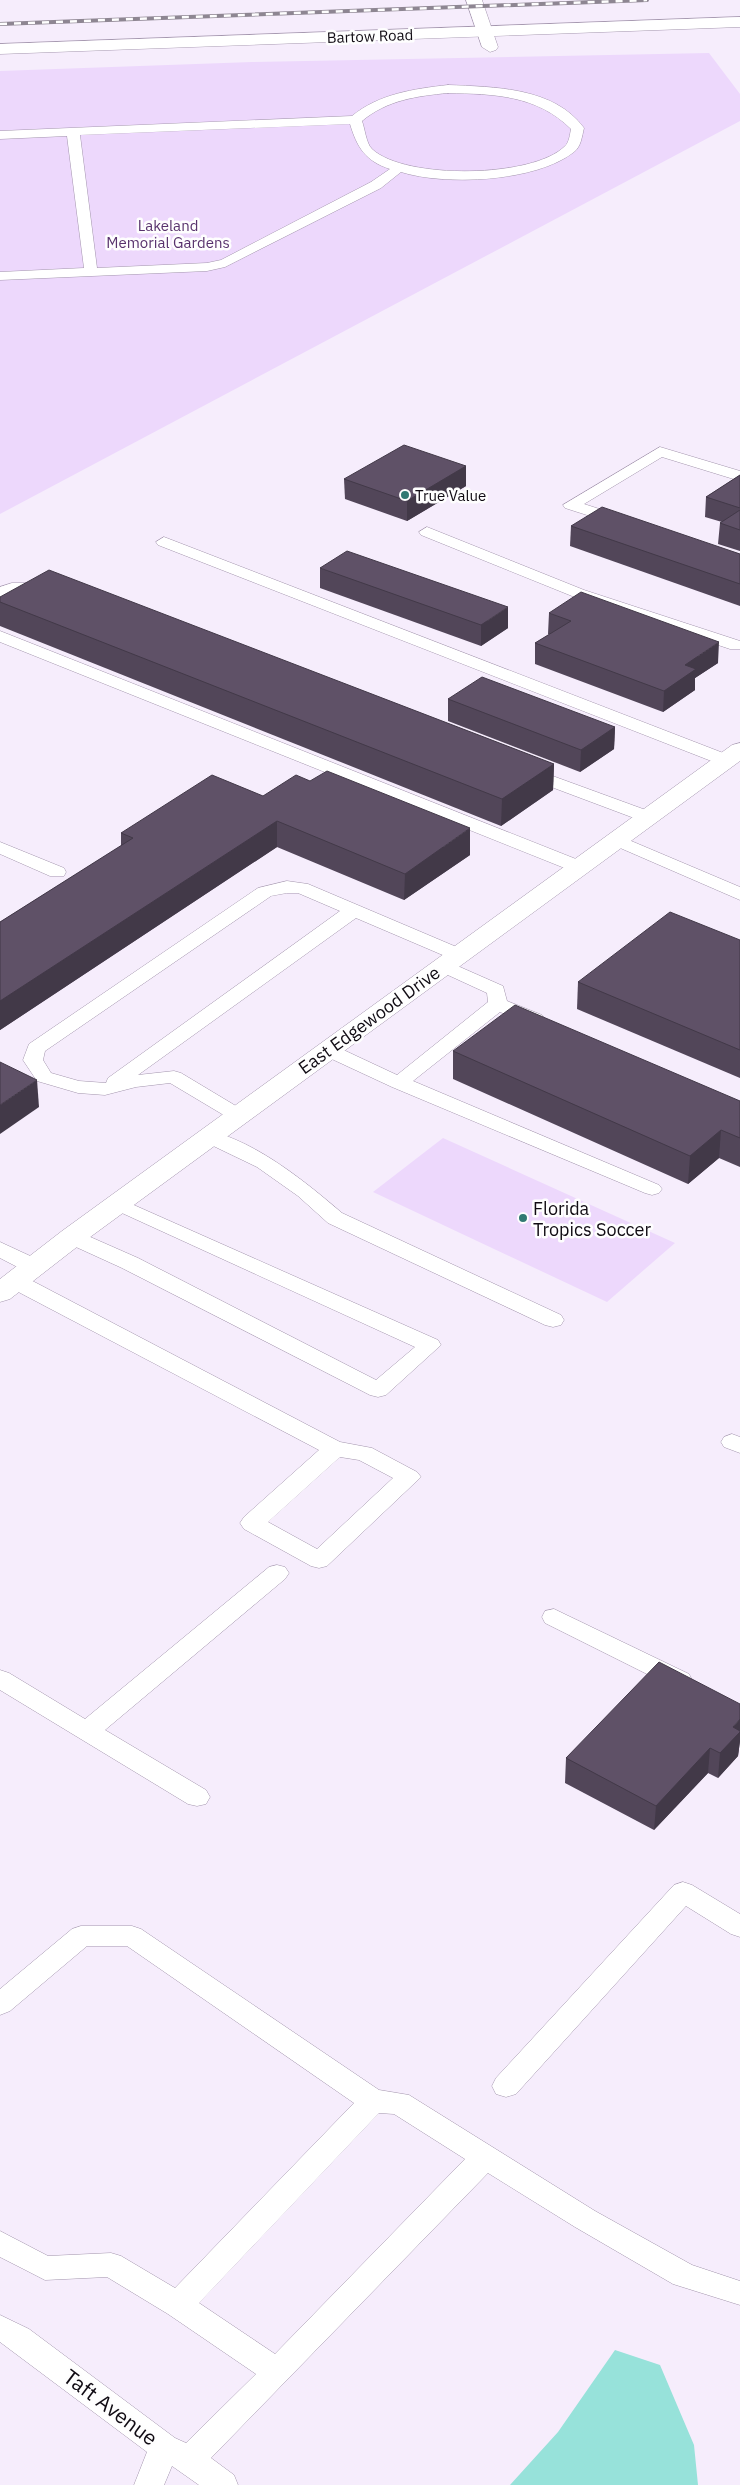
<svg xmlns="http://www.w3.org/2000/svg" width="740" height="2485" font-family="'IBM Plex Sans',sans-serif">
	<rect width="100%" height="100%" fill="#f6edfc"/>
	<g fill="#edd8fc">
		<polygon points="709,53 740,94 740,121 0,514 0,71 252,62"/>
		<polygon points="443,1138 675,1243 607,1302 373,1192"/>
	</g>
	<polygon fill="#97e2da" points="615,2350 660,2365 694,2445 698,2485 510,2485 558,2432"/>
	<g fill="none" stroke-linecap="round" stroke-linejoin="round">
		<g stroke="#a395ad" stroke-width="1">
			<g id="service">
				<path d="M 448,85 C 494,87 554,87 584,128 C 582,136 581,147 574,152 C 536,182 445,186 401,172 L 381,188 L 225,267 L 207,271 L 0,280 L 0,272 L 84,268 L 67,136 L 0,139 L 0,131 L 352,116 C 379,94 413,89 448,85 ZM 448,93 C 494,94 537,95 571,129 C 570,134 569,143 565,146 C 534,178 405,180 372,149 C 366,143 365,129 362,121 C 387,100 417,96 448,93 ZM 350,124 C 357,147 365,161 390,169 L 371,182 L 221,260 L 207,263 L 97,268 L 80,135 Z"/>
				<polygon points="660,447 740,471 740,481 662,457 584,504 627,518 629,521 627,524 615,524 565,508 563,505"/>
				<polygon points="427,527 584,590 740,641 740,649 730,649 572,596 421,535 419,532"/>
				<polygon points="164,537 731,756 734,760 731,764 719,764 158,545 156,542"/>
				<polygon points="12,583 44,583 52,588 44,593 13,593 0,597 0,587"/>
				<polygon points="0,631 586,863 588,867 586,871 572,871 0,642"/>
				<polygon points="528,767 654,813 657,817 654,821 642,821 522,776 519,772 522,768"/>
				<polygon points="617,835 740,887 740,900 611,844 608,840 611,836"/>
				<polygon points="0,842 64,868 66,872 64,876 50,876 0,854"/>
				<path d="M 287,881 L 308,884 L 466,951 L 469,955 L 466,959 L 452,959 L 356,918 L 138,1075 L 174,1071 L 181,1073 L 246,1112 L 249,1116 L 246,1120 L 239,1122 L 232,1120 L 170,1083 L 136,1087 L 105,1095 L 78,1093 L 37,1081 L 23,1060 L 29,1044 L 258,888 ZM 287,893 L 298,893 L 340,911 L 108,1078 L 106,1083 L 79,1081 L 51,1073 L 43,1060 L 45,1051 L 271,896 Z"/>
				<polygon points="444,960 503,986 507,1001 542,1015 545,1019 542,1023 528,1023 500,1012 413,1081 659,1185 662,1189 659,1193 652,1195 645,1193 392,1087 321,1054 318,1050 321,1046 335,1046 397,1075 488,1002 487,993 437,970 434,966 437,962"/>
				<path d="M 210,1131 C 257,1142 307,1183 342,1213 L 561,1315 L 564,1320 L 561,1325 L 553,1327 L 545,1325 L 328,1223 L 298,1196 L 257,1167 L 203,1141 L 200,1137 L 203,1133 Z"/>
				<polygon points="118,1198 438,1340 441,1345 386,1395 378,1397 370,1395 122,1268 65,1242 61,1237 65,1232 72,1230 79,1232 138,1258 376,1380 415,1347 111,1208 108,1204 111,1200"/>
				<polygon points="0,1242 41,1261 44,1266 41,1271 33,1273 25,1271 0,1258"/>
				<path d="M 15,1274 L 23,1276 L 340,1442 L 372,1448 L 417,1472 L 421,1477 L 327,1566 L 319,1568 L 311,1566 L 244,1529 L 240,1523 L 244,1517 L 319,1450 L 7,1286 L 4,1281 L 7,1276 ZM 340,1457 L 359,1460 L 393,1478 L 317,1549 L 268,1522 Z"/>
				<polygon points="732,1434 740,1437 740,1453 724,1447 721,1442 724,1437"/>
				<polygon points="277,1565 285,1567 289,1573 285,1579 105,1730 206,1790 210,1797 206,1804 197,1806 188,1804 0,1690 0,1670 9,1673 85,1719 269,1567"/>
				<polygon points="554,1609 689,1674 692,1680 689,1686 680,1689 671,1686 545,1623 542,1617 545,1611"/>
				<polygon points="683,1882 692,1885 740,1914 740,1937 731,1934 686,1906 516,2094 506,2097 496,2094 492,2086 496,2078 674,1885"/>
				<path d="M 81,1926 L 132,1926 L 141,1929 L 379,2090 L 409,2095 L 595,2211 L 692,2265 L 740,2281 L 740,2305 L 673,2284 L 575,2227 L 488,2173 L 211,2458 L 234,2475 L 238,2485 L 199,2485 L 172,2466 L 164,2485 L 134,2485 L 147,2452 L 0,2342 L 0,2315 L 29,2329 L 175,2438 L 186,2443 L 256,2374 L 168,2314 L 107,2277 L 45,2280 L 0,2257 L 0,2231 L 48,2256 L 111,2253 L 121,2256 L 175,2288 L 354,2103 L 127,1946 L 87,1946 L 10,2011 L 0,2015 L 0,1989 L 72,1929 ZM 379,2113 L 394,2114 L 465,2159 L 275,2354 L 199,2303 Z"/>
			</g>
		</g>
		<g stroke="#a395ad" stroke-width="1">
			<polygon id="tertiary" points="466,0 482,0 498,47 496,50 490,52 482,47"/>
		</g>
		<g stroke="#a395ad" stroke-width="1">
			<polygon id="secondary" points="740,743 740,761 82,1243 10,1299 0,1302 0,1279 62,1231 732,745"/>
		</g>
		<g stroke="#a395ad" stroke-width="1">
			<polygon id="primary" points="740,17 740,27 0,54 0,44"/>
		</g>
		<use href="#service" fill="#fff" fill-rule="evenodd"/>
		<use href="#tertiary" fill="#fff" fill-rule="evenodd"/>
		<use href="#secondary" fill="#fff" fill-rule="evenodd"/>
		<use href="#primary" fill="#fff" fill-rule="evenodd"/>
		<g stroke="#8e8692" stroke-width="4">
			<polyline id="rail" points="0,24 647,0"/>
		</g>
		<use href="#rail" stroke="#fefefe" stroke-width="2.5" stroke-dasharray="7" stroke-linecap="butt"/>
	</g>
	<g fill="#524659">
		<polygon points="466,466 466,486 407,521 345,499 344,479"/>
		<polygon points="740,475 740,551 718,544 720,523 722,522 705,517 706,497"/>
		<polygon points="571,526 740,554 740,606 570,546"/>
		<polygon points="320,568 508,628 481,646 320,588"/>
		<polygon points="0,597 554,764 553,790 501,826 0,626"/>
		<polygon points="549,613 718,663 695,678 695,690 663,712 535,664 535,643 550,634 548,634"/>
		<polygon points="448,699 615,727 614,749 580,772 448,721"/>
		<polygon points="263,796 470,855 404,900 277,847 0,1030 0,922 121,846 121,833"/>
		<polygon points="740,940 740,1078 577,1009 578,982"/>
		<polygon points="453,1051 740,1101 740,1167 719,1158 688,1184 453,1079"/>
		<polygon points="740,1741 738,1756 718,1778 708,1773 654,1830 565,1783 566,1758"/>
	</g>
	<g fill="#423948">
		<polygon points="466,466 466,486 407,521 407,501"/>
		<polygon points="508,607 508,628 481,646 481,625"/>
		<polygon points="719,642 718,663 695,678 695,690 663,712 664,691 685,665"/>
		<polygon points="615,727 614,749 580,772 581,750"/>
		<polygon points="554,764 553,790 501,826 502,799"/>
		<polygon points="277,821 277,847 0,1030 0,1001"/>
		<polygon points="470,828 470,855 404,900 405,874"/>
		<polygon points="37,1080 39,1107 0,1134 0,1105"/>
		<polygon points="721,1130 719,1158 688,1184 690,1156"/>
		<polygon points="740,1719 740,1741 738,1756 718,1778 720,1753 733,1727"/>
		<polygon points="710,1748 708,1773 654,1830 656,1806"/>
	</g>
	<g fill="#5f5167" stroke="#423948">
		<polygon points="404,445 466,466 407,501 344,479"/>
		<polygon points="740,475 740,508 706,497"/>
		<polygon points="602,507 740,554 740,584 571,526"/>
		<polygon points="740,510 740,530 720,523"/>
		<polygon points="347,551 508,607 481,625 320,568"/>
		<polygon points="49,570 554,764 502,799 0,602 0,597"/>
		<polygon points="581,592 719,642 685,665 696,669 664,691 535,643 571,621 549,613"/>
		<polygon points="482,677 615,727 581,750 448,699"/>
		<polygon points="327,771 470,828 405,874 277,821 0,1001 0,922 133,838 121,833 212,775 263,796 296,775 310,781"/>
		<polygon points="670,912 740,940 740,1050 578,982"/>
		<polygon points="515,1005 740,1101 740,1138 721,1130 690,1156 453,1051"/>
		<polygon points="0,1062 37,1080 0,1105"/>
		<polygon points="659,1662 740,1704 740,1719 733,1727 740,1731 740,1732 720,1753 710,1748 656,1806 566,1758"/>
	</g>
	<g fill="#317973" stroke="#fefefe" stroke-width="2">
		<circle cx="405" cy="495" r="5"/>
		<circle cx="523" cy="1218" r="5"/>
	</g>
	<g text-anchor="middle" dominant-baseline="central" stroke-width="5" stroke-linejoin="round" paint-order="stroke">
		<g font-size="15" fill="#100b13" stroke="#fefefe">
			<text transform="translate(370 36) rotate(-2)">Bartow Road</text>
		</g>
		<g font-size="15" fill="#58326d" stroke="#fefefe">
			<text x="168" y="225">Lakeland<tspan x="168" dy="17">Memorial Gardens</tspan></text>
		</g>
		<g font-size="15" fill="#100b13" stroke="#fefefe" text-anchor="start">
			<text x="415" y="495">True Value</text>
		</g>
		<g font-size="18" fill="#100b13" stroke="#fefefe">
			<text transform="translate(369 1020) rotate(-36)">East Edgewood Drive</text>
		</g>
		<g font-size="18" fill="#100b13" stroke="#fefefe" text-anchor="start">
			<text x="533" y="1208">Florida<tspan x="533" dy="21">Tropics Soccer</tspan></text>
		</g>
		<g font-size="21" fill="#100b13" stroke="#fefefe">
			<text transform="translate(111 2407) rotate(37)">Taft Avenue</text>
		</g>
	</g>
</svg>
